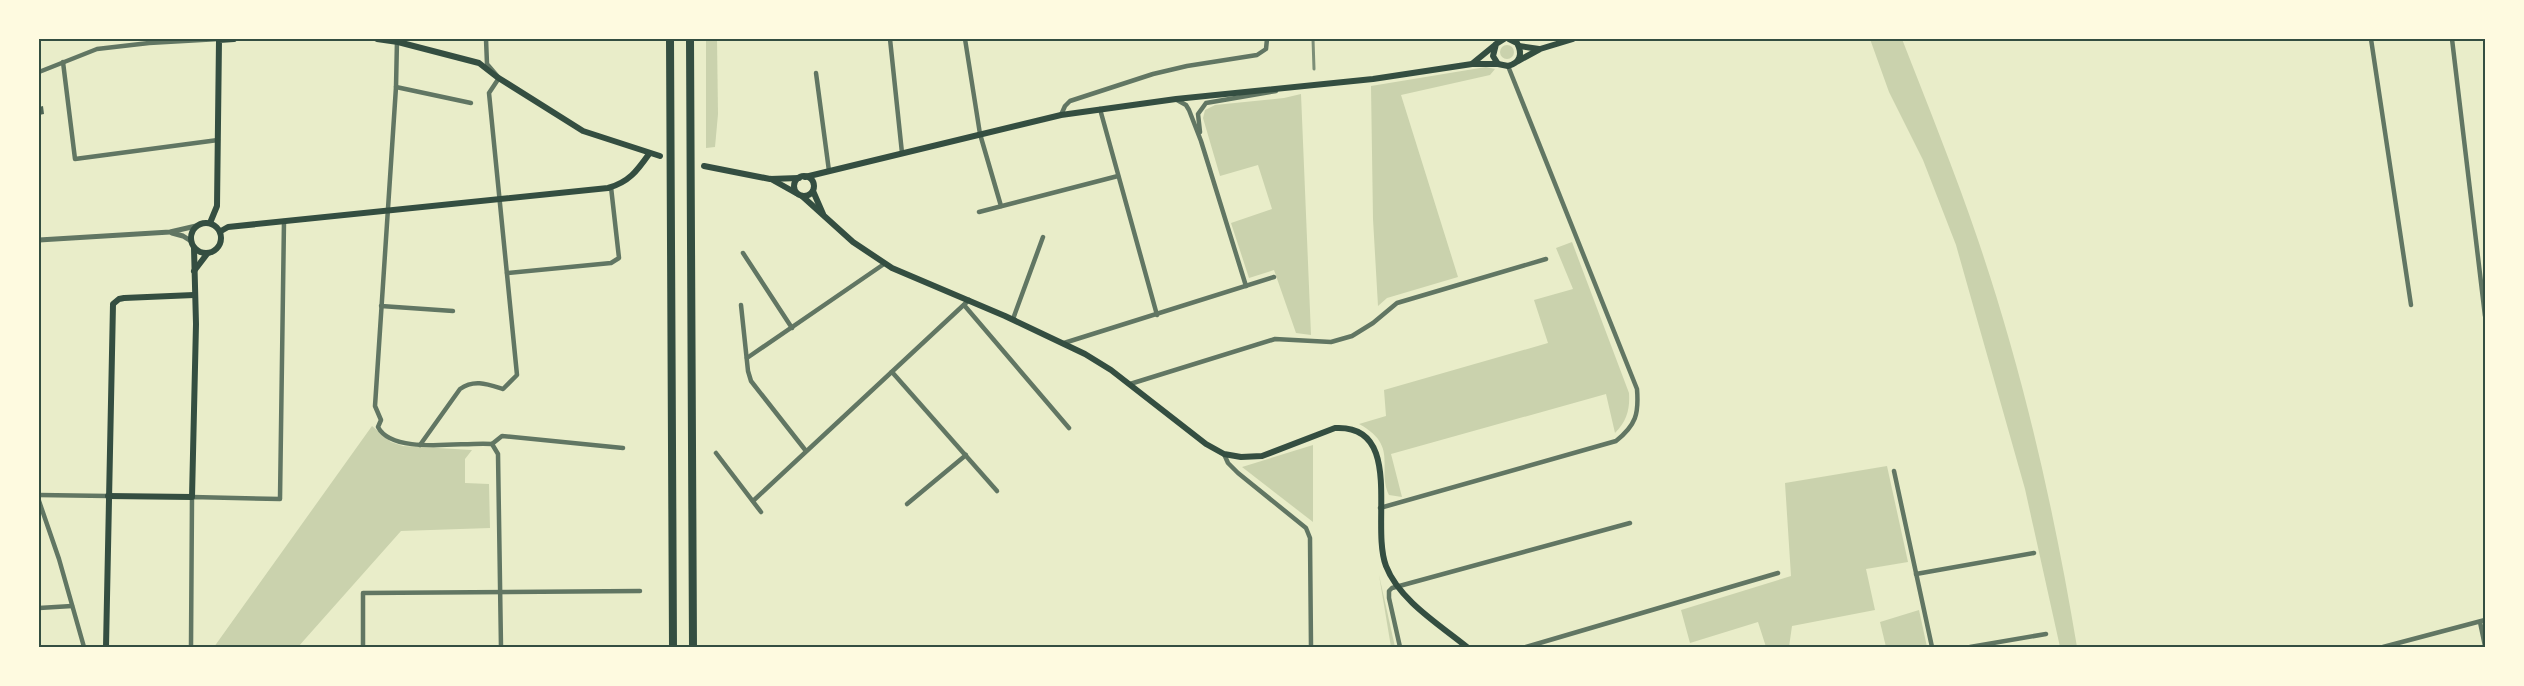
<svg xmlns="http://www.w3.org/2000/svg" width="2524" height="686" font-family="'Sofia Sans Condensed',sans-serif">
	<rect width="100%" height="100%" fill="#e9edc9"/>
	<g fill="#cad2ad">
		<polygon points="706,39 717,39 718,114 715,147 706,148"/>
		<path d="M 1870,39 L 1902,39 C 1928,106 1955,172 1978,240 C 2023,372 2054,509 2077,647 L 2060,647 L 2025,489 L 1956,245 L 1923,160 L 1889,92 Z"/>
		<circle cx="1507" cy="52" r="7"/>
		<polygon points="1486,67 1495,69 1490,75 1401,95 1458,277 1387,298 1378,306 1373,219 1371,86"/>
		<polygon points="1301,94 1311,335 1296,333 1274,270 1249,278 1231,223 1272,209 1258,165 1220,176 1203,118 1205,110 1215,105 1284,98"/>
		<path d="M 1572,242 L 1629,393 C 1630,409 1627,421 1615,433 L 1606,394 L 1391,454 L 1402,497 L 1389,495 C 1376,469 1400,446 1359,424 L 1386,416 L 1384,390 L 1548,343 L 1534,300 L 1573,289 L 1556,248 Z"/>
		<polygon points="372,426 391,442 403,446 472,450 465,459 465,483 489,484 490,528 401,531 298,647 214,647"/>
		<polygon points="1313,445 1313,522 1242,467"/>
		<polygon points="1887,466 1908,562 1866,569 1875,610 1792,626 1789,647 1766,647 1758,622 1690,643 1681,610 1791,576 1785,483"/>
		<polygon points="1379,575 1395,647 1391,647"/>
		<polygon points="1919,610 1927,647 1886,647 1880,622"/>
	</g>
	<polygon fill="#4f6655" points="43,106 44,114 39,115 39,107"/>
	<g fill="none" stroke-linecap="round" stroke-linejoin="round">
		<g stroke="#617663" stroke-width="4.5">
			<polyline points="890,39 902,153"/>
			<polyline points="965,39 980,134 1001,206"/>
			<polyline points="2371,39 2411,305"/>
			<polyline points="2452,39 2485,316"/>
			<path d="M 397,40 L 396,87 L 375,406 L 381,420 L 378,427 C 393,456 465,441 492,444"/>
			<polyline points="63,62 75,159 218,140"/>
			<polyline points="39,72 97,49 149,43 219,39"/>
			<polyline points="816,73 829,171"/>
			<polyline points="396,87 471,103"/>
			<polyline points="1177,100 1186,105 1189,110 1201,141 1246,286"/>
			<polyline points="1100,109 1157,315"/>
			<polyline points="1061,115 1065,106 1070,101 1153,74 1187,66 1257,55 1266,49 1267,39"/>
			<polyline points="1200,132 1198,114 1206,103 1276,91"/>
			<polyline points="979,212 1118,176"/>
			<polyline points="743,253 792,328"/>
			<polyline points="507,273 611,263 619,258 611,187"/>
			<polyline points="741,305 748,371 751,381 806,451"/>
			<polyline points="964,305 1069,428"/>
			<polyline points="381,306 453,311"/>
			<polyline points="1013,319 1043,237"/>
			<polyline points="1064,343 1274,277"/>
			<polyline points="747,358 884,264"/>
			<polyline points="892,372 997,491"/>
			<polyline points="1130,384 1275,339 1331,342 1352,336 1373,323 1397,303 1546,259"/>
			<polyline points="492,444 498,454 501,647"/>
			<polyline points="492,444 502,436 623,448"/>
			<path d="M 420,445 L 460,389 C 474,379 487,384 503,389 L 517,375 L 489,93 L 499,78 L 487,64 L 486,39"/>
			<polyline points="716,453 761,512"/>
			<polyline points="1224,454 1228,463 1238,473 1306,528 1310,538 1311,647"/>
			<polyline points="1894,471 1932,647"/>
			<polyline points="39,495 108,496"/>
			<polyline points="39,501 59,559 84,647"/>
			<polyline points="753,501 969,300"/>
			<polyline points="907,504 966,455"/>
			<path d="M 1380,508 L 1616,441 C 1636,425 1639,414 1637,389 L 1508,66"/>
			<polyline points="1916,574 2034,553"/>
			<polyline points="39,608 72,606"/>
			<polyline points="2480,622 2485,646"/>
			<polyline points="191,647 192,497 280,499 284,221"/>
			<polyline points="363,647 363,593 640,591"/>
			<polyline points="1400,647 1389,598 1389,591 1392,588 1630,523"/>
			<polyline points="1526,647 1778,573"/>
			<polyline points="1970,647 2046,634"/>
			<polyline points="2383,647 2485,620"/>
		</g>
		<g stroke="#617663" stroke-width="5">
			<polyline points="172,233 183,236 191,241"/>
			<polyline points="39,240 170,232 196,226"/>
		</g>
		<g stroke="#344e41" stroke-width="6">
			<polyline points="377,39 398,42 479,63 497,77 583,131 660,156"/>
			<path d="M 1504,39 L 1496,44 L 1493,56 L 1498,64 L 1508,66 C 1520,63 1523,54 1517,43 L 1509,39"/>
			<polyline points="1519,46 1539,49"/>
			<polyline points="1518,61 1540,49 1573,39"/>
			<polyline points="1473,63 1495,45"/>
			<polyline points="704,166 770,179 799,178"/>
			<circle cx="804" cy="186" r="10"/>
			<polyline points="805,177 1061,115 1176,99 1373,79 1472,64 1498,64"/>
			<polyline points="771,179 796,193"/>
			<polyline points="813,191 823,214"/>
			<path d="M 802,196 L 853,242 L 892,268 L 1005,316 L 1085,354 L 1111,370 L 1206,444 L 1224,454 L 1241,457 L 1262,456 L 1335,428 C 1405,424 1370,524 1386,566 C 1399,600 1440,625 1467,647"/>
			<circle cx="206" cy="238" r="15"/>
			<polyline points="210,223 217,206 219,40 234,39"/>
			<path d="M 221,231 L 228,227 L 608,188 C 629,182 637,171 649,154"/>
			<polyline points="194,271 207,254"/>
			<polyline points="108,496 192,497 196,324 194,248"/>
			<polyline points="106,647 113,304 119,299 124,298 194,295"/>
		</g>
		<g stroke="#344e41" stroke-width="8">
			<polyline points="670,39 673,647"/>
			<polyline points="690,39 693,647"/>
		</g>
		<polyline stroke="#7c8e77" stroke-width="3" points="1313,39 1314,69"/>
	</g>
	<rect width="2524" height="686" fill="none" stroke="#fefae0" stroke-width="81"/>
	<rect x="40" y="40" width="2444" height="606" fill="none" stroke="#344e41" stroke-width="2"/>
</svg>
